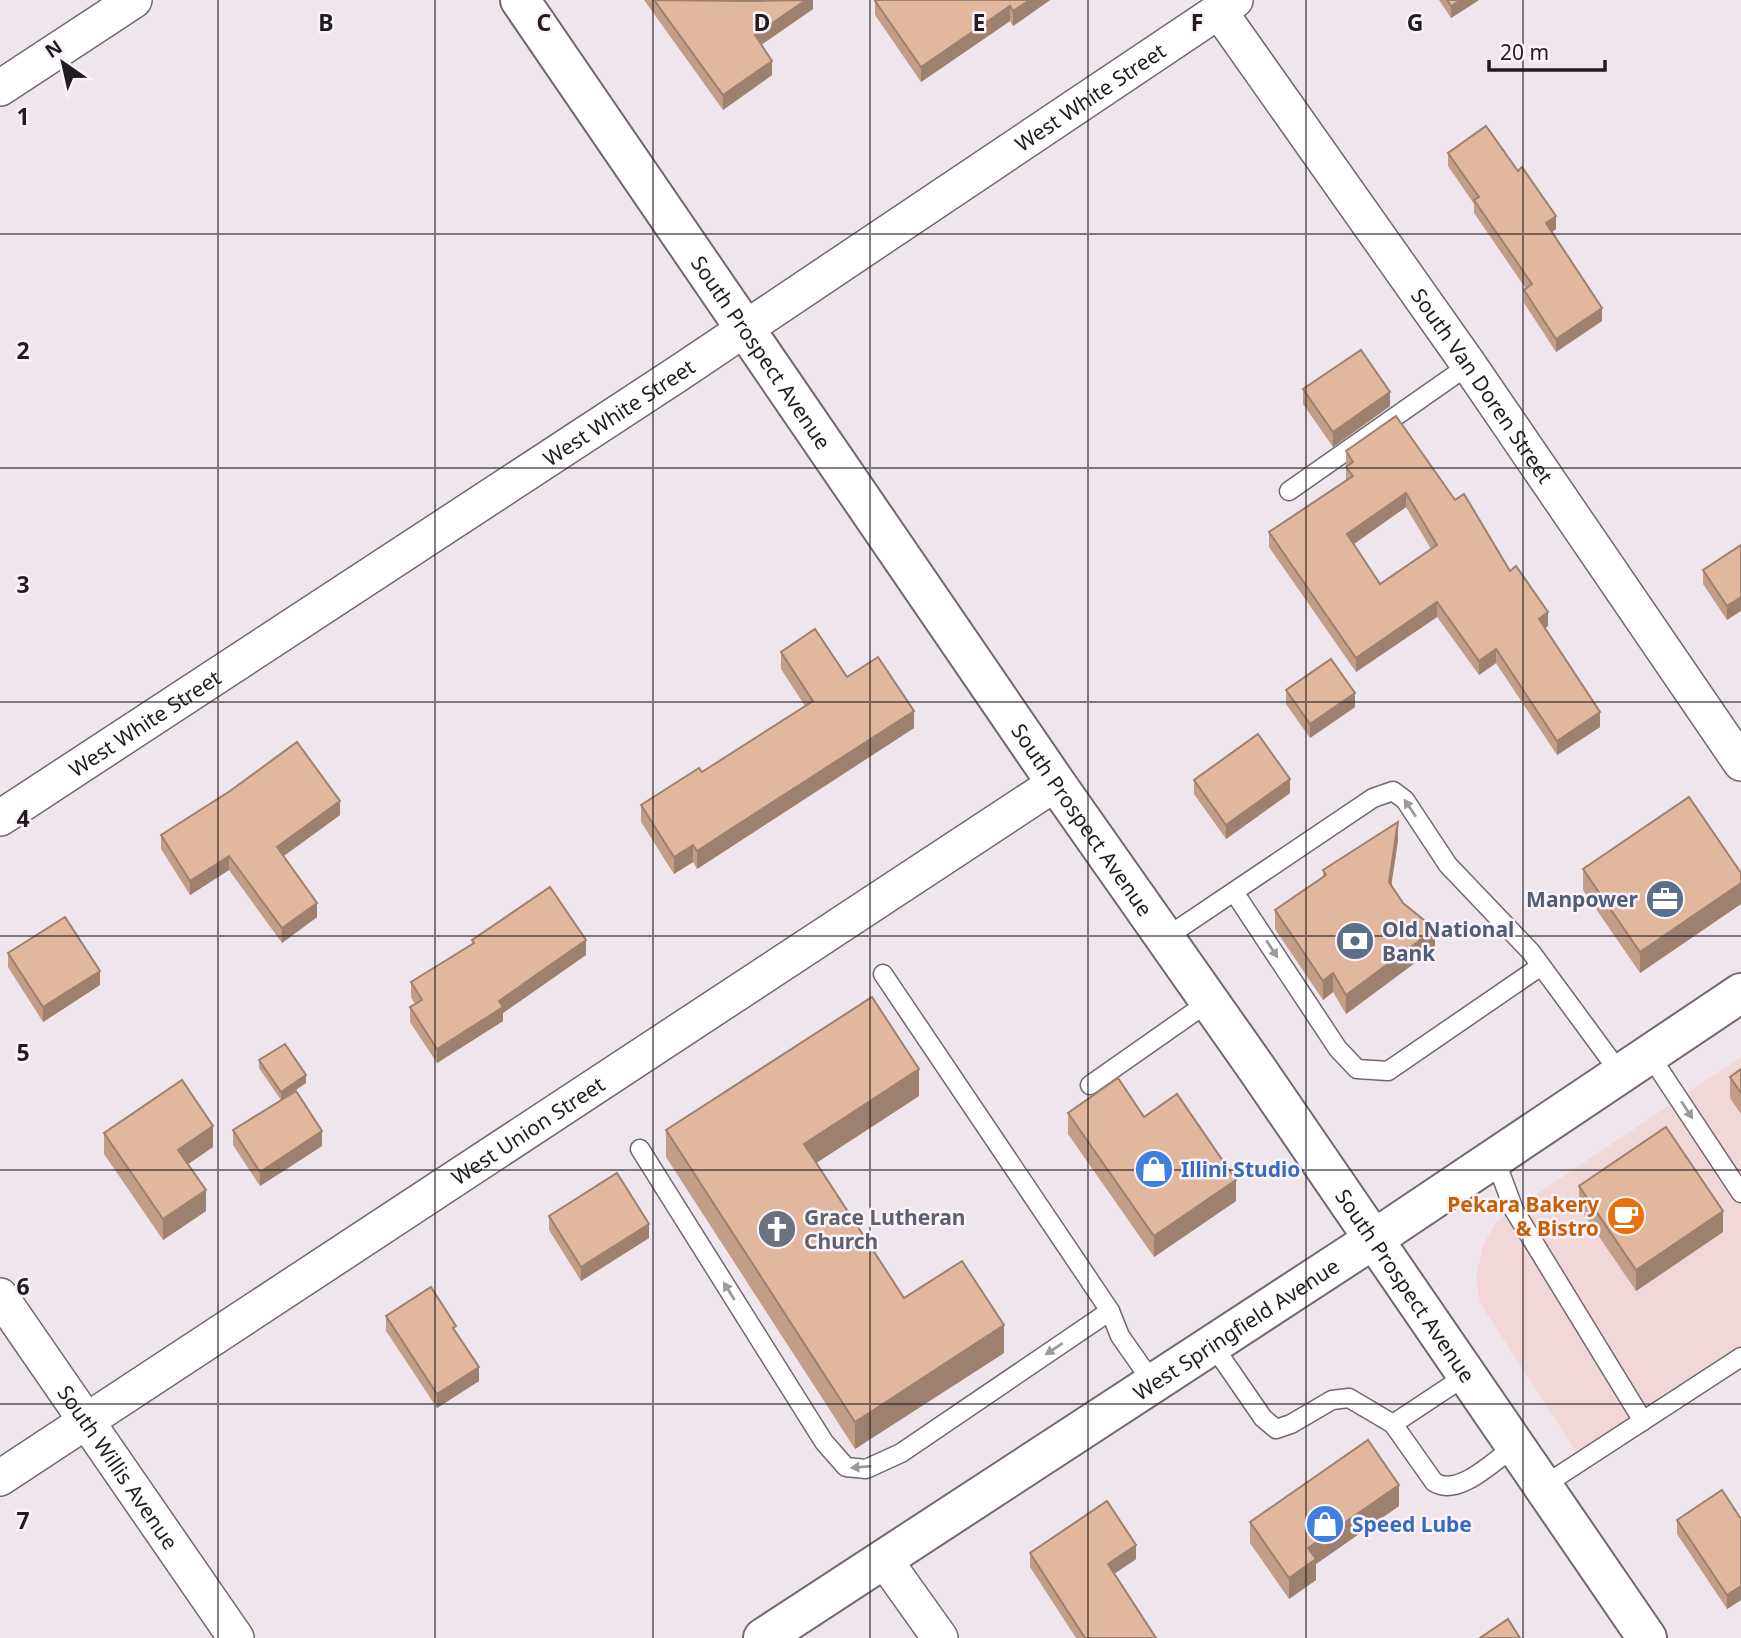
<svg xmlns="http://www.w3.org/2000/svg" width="1741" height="1638" font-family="'Noto Sans',sans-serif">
	<rect width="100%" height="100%" fill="#eee5ed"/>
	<polygon fill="#f2d7d8" points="1741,1057 1741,1357 1582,1461 1480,1303 1476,1278 1483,1245 1497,1221"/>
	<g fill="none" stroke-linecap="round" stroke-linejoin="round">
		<g stroke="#716870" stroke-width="21">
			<g id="service">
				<polyline points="1289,491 1469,365"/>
				<polyline points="1234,892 1338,1049 1357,1069 1388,1071 1541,966"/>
				<polyline points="1165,938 1373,798 1393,791 1405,800 1448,865 1531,952 1620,1073"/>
				<polyline points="883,974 1110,1311 1120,1336 1153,1383"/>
				<polyline points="1649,1054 1741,1193"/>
				<polyline points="1090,1085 1210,1001"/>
				<polyline points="640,1149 824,1442 846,1467 866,1469 901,1453 1110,1311"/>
				<polyline points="1494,1156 1514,1210 1643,1421"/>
				<path d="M 1212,1344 L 1263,1418 L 1276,1429 L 1291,1424 L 1332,1400 L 1349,1398 L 1393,1424 L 1434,1482 C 1458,1498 1495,1460 1515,1446"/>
				<polyline points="1393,1424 1467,1375"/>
				<polyline points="1543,1486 1741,1357"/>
			</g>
		</g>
		<g stroke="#716870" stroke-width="38">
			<g id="minor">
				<path id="s1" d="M 1219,11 L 1469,365 L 1741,763"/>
				<polyline points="0,88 134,0"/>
				<path id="s2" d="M 0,818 L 679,373 L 1235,0"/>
				<path id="s3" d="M 0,1296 L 236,1638"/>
				<path id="s4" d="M 0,1478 L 1056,783"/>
				<polyline points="883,1558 940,1638"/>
			</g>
		</g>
		<g stroke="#716870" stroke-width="42">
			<g id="secondary">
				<path id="s5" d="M 520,0 L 1056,783 L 1257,1069 L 1647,1638"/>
				<path id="s6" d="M 763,1638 L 1374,1239 L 1741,993"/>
			</g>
		</g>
		<use href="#service" stroke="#fff" stroke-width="18"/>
		<use href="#minor" stroke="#fff" stroke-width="35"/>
		<use href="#secondary" stroke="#fff" stroke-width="38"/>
	</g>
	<g fill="#c29d87" fill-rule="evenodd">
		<polygon points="644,0 813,0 813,9 761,45 772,75 723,110"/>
		<polygon points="877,0 1050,0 1013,26 1010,21 921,82 875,15 875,1"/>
		<polygon points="1439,0 1479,0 1451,18"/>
		<polygon points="1448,153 1556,229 1552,232 1602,321 1556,352 1524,303 1524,290 1526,289 1474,213 1474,204 1448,166"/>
		<polygon points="1303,389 1390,406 1333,447 1303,404"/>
		<path d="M 1346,451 L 1455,500 L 1510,571 L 1548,626 L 1545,628 L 1600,727 L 1557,755 L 1496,663 L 1479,675 L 1437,617 L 1356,672 L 1269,547 L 1269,532 L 1346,480 ZM 1406,507 L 1431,549 L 1380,584 L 1353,544 Z"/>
		<polygon points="1741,545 1727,620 1703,584 1703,570"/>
		<polygon points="781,652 847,677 914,728 697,869 693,862 674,874 641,822 641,805 702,772 805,706 781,669"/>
		<polygon points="1286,690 1355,707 1310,738 1286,704"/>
		<polygon points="1194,780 1290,793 1226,839 1194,794"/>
		<polygon points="340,815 283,856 317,917 282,943 229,870 190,895 161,849 161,835"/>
		<polygon points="1398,840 1391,886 1435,948 1346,1014 1333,992 1323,1000 1275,929 1275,910 1323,877 1323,870"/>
		<polygon points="1583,869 1741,873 1741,904 1640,973 1583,890"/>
		<polygon points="472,940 586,955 503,1013 503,1021 437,1063 410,1022 410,1007 415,1004 411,997 411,982 472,944"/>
		<polygon points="8,953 100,985 43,1022 8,967"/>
		<polygon points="259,1060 306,1083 281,1100 259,1068"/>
		<polygon points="1741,1069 1741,1114 1730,1098 1730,1077"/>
		<polygon points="919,1096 816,1163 904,1298 1004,1353 855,1449 666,1157 666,1130"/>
		<polygon points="1068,1113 1144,1117 1236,1201 1154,1257 1068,1134"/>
		<polygon points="233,1130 322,1146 260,1186 233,1145"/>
		<polygon points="104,1133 213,1147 188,1164 206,1211 163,1240 104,1154"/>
		<polygon points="1579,1186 1723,1232 1636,1291 1579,1207"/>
		<polygon points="549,1216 649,1238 581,1281 549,1230"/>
		<polygon points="386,1316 456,1334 479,1381 437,1408 386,1331"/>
		<polygon points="1399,1506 1316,1564 1316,1580 1289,1599 1250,1543 1250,1522"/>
		<polygon points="1741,1519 1741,1600 1727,1609 1677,1534 1677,1520"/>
		<polygon points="1030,1553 1136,1559 1114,1574 1156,1638 1076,1638 1030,1567"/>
	</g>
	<g fill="#9e806e">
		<polygon points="806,0 813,0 813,9 755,49 755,35"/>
		<polygon points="1030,0 1050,0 1013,26 1013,11"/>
		<polygon points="1461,0 1479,0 1451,18 1451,6"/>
		<polygon points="1010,6 1010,21 921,82 921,67"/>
		<polygon points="772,61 772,75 723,110 723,95"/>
		<polygon points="1556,216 1556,229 1546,236 1546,223"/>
		<polygon points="1602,308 1602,321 1556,352 1556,339"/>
		<polygon points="1390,392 1390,406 1333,447 1333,432"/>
		<polygon points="1406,493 1406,507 1347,549 1347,534"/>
		<polygon points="1741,597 1741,611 1727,620 1727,606"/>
		<polygon points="1437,602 1437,617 1356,672 1356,658"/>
		<polygon points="1548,612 1548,626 1539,633 1539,619"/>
		<polygon points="1496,649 1496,663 1479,675 1479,661"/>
		<polygon points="1355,693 1355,707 1310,738 1310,724"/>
		<polygon points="914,711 914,728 697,869 697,851"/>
		<polygon points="1600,712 1600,727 1557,755 1557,741"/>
		<polygon points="1290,779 1290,793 1226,839 1226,825"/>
		<polygon points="340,801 340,815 277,861 277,847"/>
		<polygon points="1398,822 1398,840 1389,901 1389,882"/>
		<polygon points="693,845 693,862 674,874 674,857"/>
		<polygon points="229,856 229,870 190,895 190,881"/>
		<polygon points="1741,883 1741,904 1640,973 1640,952"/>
		<polygon points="317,903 317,917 282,943 282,928"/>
		<polygon points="1435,929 1435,948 1346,1014 1346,995"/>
		<polygon points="586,940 586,955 503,1013 503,1021 437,1063 437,1049 499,1001"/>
		<polygon points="100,971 100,985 43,1022 43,1007"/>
		<polygon points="1333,973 1333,992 1323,1000 1323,981"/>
		<polygon points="919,1069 919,1096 804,1171 804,1144"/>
		<polygon points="306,1075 306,1083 281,1100 281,1092"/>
		<polygon points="213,1126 213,1147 178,1171 178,1150"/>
		<polygon points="322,1131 322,1146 260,1186 260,1172"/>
		<polygon points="1236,1180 1236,1201 1154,1257 1154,1236"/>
		<polygon points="206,1190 206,1211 163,1240 163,1219"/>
		<polygon points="1723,1211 1723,1232 1636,1291 1636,1270"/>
		<polygon points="649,1224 649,1238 581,1281 581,1267"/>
		<polygon points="1004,1325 1004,1353 855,1449 855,1422"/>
		<polygon points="479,1367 479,1381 437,1408 437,1394"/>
		<polygon points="1399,1485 1399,1506 1316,1564 1316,1580 1289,1599 1289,1578 1308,1548"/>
		<polygon points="1136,1545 1136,1559 1108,1578 1108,1564"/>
		<polygon points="1741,1586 1741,1600 1727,1609 1727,1595"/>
	</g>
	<g fill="#e1b79d" stroke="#9e806e" stroke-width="2" fill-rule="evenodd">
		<polygon points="654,0 744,1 806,0 755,35 772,61 723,95"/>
		<polygon points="877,0 1030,0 1013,11 1010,6 921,67 875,1"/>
		<polygon points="1447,0 1461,0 1451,6"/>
		<polygon points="1486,126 1518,171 1522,167 1556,216 1546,223 1602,308 1556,339 1524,290 1532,284 1474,200 1479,197 1448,153"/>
		<polygon points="1361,350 1390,392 1333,432 1303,389"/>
		<path d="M 1396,416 L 1455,500 L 1464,494 L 1510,571 L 1516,566 L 1548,612 L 1539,619 L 1600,712 L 1557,741 L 1496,649 L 1479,661 L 1437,602 L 1356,658 L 1269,532 L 1353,476 L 1346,467 L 1353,462 L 1346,451 ZM 1406,493 L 1437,545 L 1380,584 L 1347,534 Z"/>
		<polygon points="1741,545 1741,597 1727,606 1703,570"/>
		<polygon points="815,629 847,677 878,657 914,711 697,851 693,845 674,857 641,805 699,768 702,772 813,701 781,652"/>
		<polygon points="1331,659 1355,693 1310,724 1286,690"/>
		<polygon points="1258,734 1290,779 1226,825 1194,780"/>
		<polygon points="297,742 340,801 277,847 317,903 282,928 229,856 190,881 161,835 230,791"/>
		<polygon points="1689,797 1741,873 1741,883 1640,952 1583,869"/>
		<polygon points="1398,822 1389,882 1403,903 1435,929 1346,995 1333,973 1323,981 1275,910 1326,875 1323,870"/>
		<polygon points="550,887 586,940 499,1001 503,1007 437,1049 410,1007 422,1000 411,982 474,943 472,940"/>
		<polygon points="65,917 100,971 43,1007 8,953"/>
		<polygon points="872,997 919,1069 804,1144 904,1298 962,1261 1004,1325 855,1422 666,1130"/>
		<polygon points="285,1044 306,1075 281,1092 259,1060"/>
		<polygon points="1741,1069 1741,1093 1730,1077"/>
		<polygon points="1118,1078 1144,1117 1177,1094 1236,1180 1154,1236 1068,1113"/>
		<polygon points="182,1080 213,1126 178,1150 206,1190 163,1219 104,1133"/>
		<polygon points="296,1091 322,1131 260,1172 233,1130"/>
		<polygon points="1666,1127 1723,1211 1636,1270 1579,1186"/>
		<polygon points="617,1173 649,1224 581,1267 549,1216"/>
		<polygon points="431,1287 456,1326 453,1328 479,1367 437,1394 386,1316"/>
		<polygon points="1368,1440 1399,1485 1308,1548 1316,1559 1289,1578 1250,1522"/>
		<polygon points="1722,1490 1741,1519 1741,1586 1727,1595 1677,1520"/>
		<polygon points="1107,1501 1136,1545 1108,1564 1156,1638 1085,1638 1030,1553"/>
		<polygon points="1508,1619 1520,1638 1480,1638"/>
	</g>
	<defs><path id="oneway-solid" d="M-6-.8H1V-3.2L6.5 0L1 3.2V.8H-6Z" transform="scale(1.75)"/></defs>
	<g fill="#9b999a">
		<use href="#oneway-solid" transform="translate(1410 808) rotate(-124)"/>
		<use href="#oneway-solid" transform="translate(1272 949) rotate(57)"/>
		<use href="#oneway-solid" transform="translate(1687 1110) rotate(57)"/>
		<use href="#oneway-solid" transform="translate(729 1291) rotate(-122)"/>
		<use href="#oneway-solid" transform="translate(1054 1349) rotate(146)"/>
		<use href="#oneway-solid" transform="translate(861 1467) rotate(175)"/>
	</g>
	<path fill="none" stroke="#201c1f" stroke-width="2" stroke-opacity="0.55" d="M 218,0 L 218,1638M 435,0 L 435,1638M 653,0 L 653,1638M 870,0 L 870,1638M 1088,0 L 1088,1638M 1306,0 L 1306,1638M 1523,0 L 1523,1638M 0,234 L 1741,234M 0,468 L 1741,468M 0,702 L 1741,702M 0,936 L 1741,936M 0,1170 L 1741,1170M 0,1404 L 1741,1404"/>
	<defs>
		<g id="office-disc" transform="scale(2.0125)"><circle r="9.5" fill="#5c6f8a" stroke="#fcf2fa"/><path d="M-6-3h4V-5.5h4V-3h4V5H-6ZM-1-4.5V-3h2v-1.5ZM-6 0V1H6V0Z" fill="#fff"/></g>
		<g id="bank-disc" transform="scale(2.0125)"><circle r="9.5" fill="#5c6f8a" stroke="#fcf2fa"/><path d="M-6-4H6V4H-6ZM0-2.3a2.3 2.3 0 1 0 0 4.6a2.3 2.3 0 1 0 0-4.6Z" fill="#fff"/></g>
		<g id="shop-disc" transform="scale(2.0125)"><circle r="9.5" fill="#3f7fe0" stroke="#fcf2fa"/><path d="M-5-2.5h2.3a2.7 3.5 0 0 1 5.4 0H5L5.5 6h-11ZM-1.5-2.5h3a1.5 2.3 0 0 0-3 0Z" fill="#fff"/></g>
		<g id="cafe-disc" transform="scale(2.0125)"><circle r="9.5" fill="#e8710a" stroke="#fcf2fa"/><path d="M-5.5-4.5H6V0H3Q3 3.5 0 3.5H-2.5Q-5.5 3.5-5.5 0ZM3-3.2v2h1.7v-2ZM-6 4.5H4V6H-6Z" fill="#fff"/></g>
		<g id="church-disc" transform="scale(2.0125)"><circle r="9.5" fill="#6b7280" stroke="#fcf2fa"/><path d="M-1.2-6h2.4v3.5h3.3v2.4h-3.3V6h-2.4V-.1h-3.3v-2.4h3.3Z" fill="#fff"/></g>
	</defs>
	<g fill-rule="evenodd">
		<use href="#office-disc" x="1665" y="899"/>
		<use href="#bank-disc" x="1355" y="941"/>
		<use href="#shop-disc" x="1154" y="1169"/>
		<use href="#cafe-disc" x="1626" y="1216"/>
		<use href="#church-disc" x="777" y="1229"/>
		<use href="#shop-disc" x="1325" y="1524"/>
	</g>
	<g text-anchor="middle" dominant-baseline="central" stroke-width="5" stroke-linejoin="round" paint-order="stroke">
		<g font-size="21" fill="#201c1f" stroke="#fcf2fa">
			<text stroke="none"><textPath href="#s2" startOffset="1307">West White Street</textPath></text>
			<text stroke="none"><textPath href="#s5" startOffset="427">South Prospect Avenue</textPath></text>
			<text stroke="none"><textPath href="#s1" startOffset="458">South Van Doren Street</textPath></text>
			<text stroke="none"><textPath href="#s2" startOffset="740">West White Street</textPath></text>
			<text stroke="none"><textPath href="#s2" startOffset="173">West White Street</textPath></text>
			<text stroke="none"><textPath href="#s5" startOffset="994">South Prospect Avenue</textPath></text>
			<text stroke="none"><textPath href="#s4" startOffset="632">West Union Street</textPath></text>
			<text stroke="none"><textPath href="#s5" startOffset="1561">South Prospect Avenue</textPath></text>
			<text stroke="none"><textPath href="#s6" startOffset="565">West Springfield Avenue</textPath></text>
			<text stroke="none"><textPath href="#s3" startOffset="208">South Willis Avenue</textPath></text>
		</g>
		<g font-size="21" font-weight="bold" fill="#4e5e75" stroke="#fcf2fa" text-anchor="end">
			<text x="1638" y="899">Manpower</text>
			<text x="1382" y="929" text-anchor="start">Old National<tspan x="1382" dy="24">Bank</tspan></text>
		</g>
		<g font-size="21" font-weight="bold" fill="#366cbe" stroke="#fcf2fa" text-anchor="start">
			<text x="1181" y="1169">Illini Studio</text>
			<text x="1352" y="1524">Speed Lube</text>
		</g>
		<g font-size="21" font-weight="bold" fill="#c56008" stroke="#fcf2fa" text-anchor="end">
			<text x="1599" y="1204">Pekara Bakery<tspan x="1599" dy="24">&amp; Bistro</tspan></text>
		</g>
		<g font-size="21" font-weight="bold" fill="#5b616d" stroke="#fcf2fa" text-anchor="start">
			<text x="804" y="1217">Grace Lutheran<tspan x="804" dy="24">Church</tspan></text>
		</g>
	</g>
	<g font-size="23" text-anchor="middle" font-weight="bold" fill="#201c1f" stroke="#fcf2fa" stroke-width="5" stroke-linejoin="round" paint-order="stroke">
		<text x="326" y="31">B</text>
		<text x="544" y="31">C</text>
		<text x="762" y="31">D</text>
		<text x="979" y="31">E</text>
		<text x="1197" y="31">F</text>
		<text x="1415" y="31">G</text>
		<text x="23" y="125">1</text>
		<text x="23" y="359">2</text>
		<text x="23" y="593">3</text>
		<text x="23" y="827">4</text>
		<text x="23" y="1061">5</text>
		<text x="23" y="1295">6</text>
		<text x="23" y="1529">7</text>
	</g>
	<g transform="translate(63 63) rotate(326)" stroke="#fcf2fa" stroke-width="5" paint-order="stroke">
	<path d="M0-5L12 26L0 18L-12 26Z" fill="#201c1f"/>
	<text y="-10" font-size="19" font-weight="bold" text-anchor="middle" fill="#201c1f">N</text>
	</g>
	<path d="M1489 60v10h116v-10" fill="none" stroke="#201c1f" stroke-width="3.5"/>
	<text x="1500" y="60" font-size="21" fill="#201c1f" stroke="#fcf2fa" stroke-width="5" paint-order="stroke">20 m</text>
</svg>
